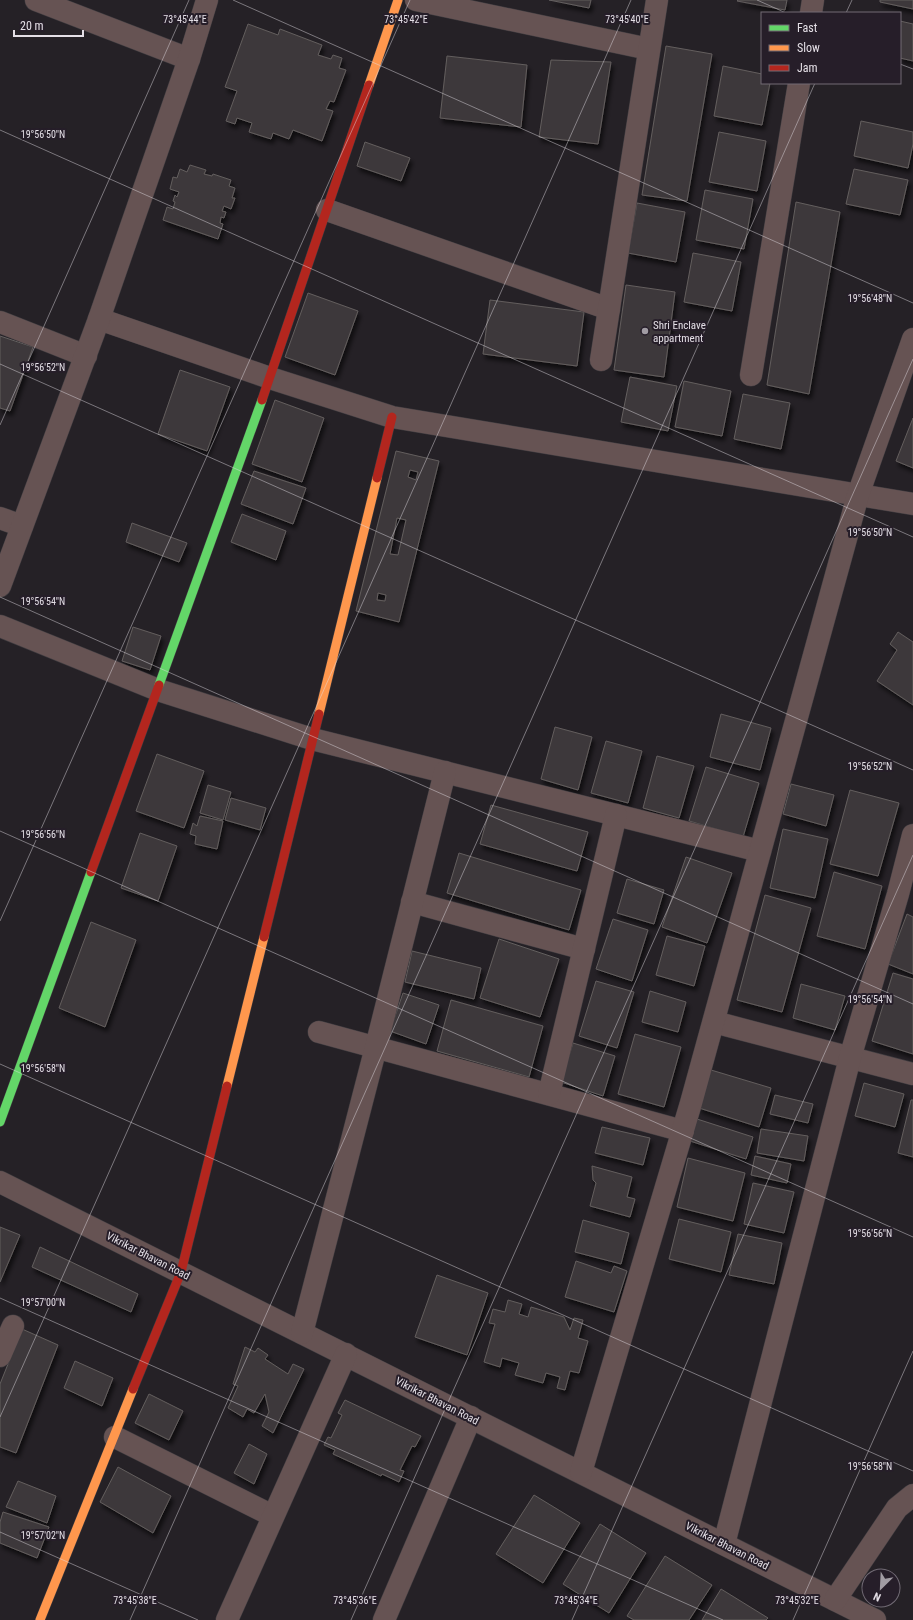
<svg xmlns="http://www.w3.org/2000/svg" width="913" height="1620" font-family="'Roboto Condensed',sans-serif">
	<defs>
		<filter id="shadow"><feDropShadow dx="2.5" dy="4.5" stdDeviation="2" flood-color="#0009"/></filter>
	</defs>
	<rect width="100%" height="100%" fill="#252126"/>
	<g fill="#3e393a" stroke="#635e5e" fill-rule="evenodd" filter="url(#shadow)">
		<polygon points="549,0 591,0 589,8"/>
		<polygon points="738,0 787,0 785,10 737,1"/>
		<polygon points="880,0 913,0 913,9 880,2"/>
		<polygon points="900,21 913,24 913,61 900,58"/>
		<polygon points="248,24 278,35 280,29 322,45 318,55 331,59 333,55 342,58 339,68 346,70 334,102 330,101 326,109 333,111 322,141 293,130 289,139 273,133 271,139 249,132 252,123 237,118 235,124 226,121 237,91 225,87"/>
		<polygon points="666,46 712,54 687,201 642,195"/>
		<polygon points="447,56 527,65 521,127 440,118"/>
		<polygon points="551,60 611,62 598,144 539,137"/>
		<polygon points="723,66 762,74 762,83 770,83 762,125 714,116"/>
		<polygon points="861,121 913,132 913,144 908,168 854,156"/>
		<polygon points="719,132 766,141 757,191 709,182"/>
		<polygon points="365,142 410,158 401,181 357,166"/>
		<polygon points="190,165 206,170 204,174 212,176 213,174 231,180 229,186 235,188 232,198 235,198 231,209 224,206 222,211 226,212 224,218 221,217 220,223 223,224 218,239 163,220 167,207 173,209 175,202 173,201 175,195 177,197 179,192 170,189 173,177 177,178 180,169 187,172"/>
		<polygon points="854,169 908,180 900,215 846,204"/>
		<polygon points="705,190 753,199 744,249 696,240"/>
		<polygon points="796,202 840,212 809,394 767,385"/>
		<polygon points="637,203 685,212 676,262 628,253"/>
		<polygon points="693,253 741,262 732,311 684,302"/>
		<polygon points="626,285 675,292 664,377 614,370"/>
		<polygon points="308,293 358,311 335,375 285,357"/>
		<polygon points="490,300 584,312 577,366 483,354"/>
		<polygon points="0,336 33,347 10,411 0,408"/>
		<polygon points="180,370 230,387 207,451 158,434"/>
		<polygon points="630,377 677,386 668,431 621,422"/>
		<polygon points="684,381 731,391 722,436 675,427"/>
		<polygon points="743,394 790,403 781,449 734,439"/>
		<polygon points="275,400 324,418 302,482 252,464"/>
		<polygon points="913,418 913,468 896,461"/>
		<path d="M 396,451 L 439,461 L 399,622 L 356,611 ZM 410,470 L 418,472 L 416,480 L 408,477 ZM 397,518 L 406,520 L 398,555 L 390,554 ZM 378,593 L 386,595 L 385,601 L 377,600 Z"/>
		<polygon points="254,471 306,488 293,524 241,504"/>
		<polygon points="242,514 286,531 276,560 231,542"/>
		<polygon points="132,523 187,543 179,562 126,542"/>
		<polygon points="133,627 161,636 150,670 122,661"/>
		<polygon points="898,632 913,642 913,705 877,681 897,650 890,644"/>
		<polygon points="721,714 771,728 760,770 710,757"/>
		<polygon points="555,727 592,737 578,790 541,779"/>
		<polygon points="606,741 642,751 628,803 591,793"/>
		<polygon points="157,754 204,771 184,828 136,811"/>
		<polygon points="657,756 694,766 679,818 643,808"/>
		<polygon points="706,767 759,783 743,837 689,821"/>
		<polygon points="791,784 834,795 826,826 783,814"/>
		<polygon points="208,785 231,792 223,820 200,813"/>
		<polygon points="850,790 899,803 878,876 830,864"/>
		<polygon points="231,798 266,808 260,830 225,820"/>
		<polygon points="491,805 588,832 577,871 480,844"/>
		<polygon points="200,816 223,821 217,849 195,844 196,836 190,834 193,823 197,826"/>
		<polygon points="783,829 828,839 815,898 770,888"/>
		<polygon points="140,833 177,846 158,901 121,888"/>
		<polygon points="459,853 581,890 569,930 447,893"/>
		<polygon points="686,857 732,873 707,943 662,927"/>
		<polygon points="834,872 882,886 865,949 817,936"/>
		<polygon points="627,879 664,890 654,924 617,913"/>
		<polygon points="765,895 811,908 782,1012 737,1000"/>
		<polygon points="907,914 913,917 913,974 888,964"/>
		<polygon points="613,919 648,930 632,981 596,969"/>
		<polygon points="91,922 136,940 105,1027 59,1008"/>
		<polygon points="667,936 705,946 694,986 656,975"/>
		<polygon points="499,939 559,959 540,1017 480,998"/>
		<polygon points="412,951 481,968 474,999 405,982"/>
		<polygon points="893,973 913,979 913,1054 872,1041"/>
		<polygon points="596,981 634,992 617,1048 579,1036"/>
		<polygon points="801,984 845,996 835,1030 793,1018"/>
		<polygon points="650,991 686,1002 678,1032 642,1022"/>
		<polygon points="403,993 439,1005 426,1044 390,1031"/>
		<polygon points="451,1000 543,1026 529,1077 437,1051"/>
		<polygon points="635,1034 681,1047 664,1107 618,1094"/>
		<polygon points="573,1043 615,1056 603,1096 561,1082"/>
		<polygon points="711,1070 771,1088 759,1127 699,1108"/>
		<polygon points="864,1083 904,1094 895,1127 855,1116"/>
		<polygon points="775,1095 813,1104 808,1123 770,1114"/>
		<polygon points="911,1100 913,1100 913,1157 898,1153"/>
		<polygon points="697,1119 753,1137 746,1159 690,1141"/>
		<polygon points="602,1127 650,1138 643,1165 595,1153"/>
		<polygon points="761,1129 808,1136 804,1161 757,1153"/>
		<polygon points="755,1156 791,1164 787,1183 751,1175"/>
		<polygon points="688,1158 745,1173 733,1221 677,1207"/>
		<polygon points="592,1166 632,1177 627,1197 635,1199 630,1217 590,1206 596,1183 593,1180"/>
		<polygon points="753,1183 794,1192 784,1233 744,1224"/>
		<polygon points="679,1219 731,1232 721,1272 669,1259"/>
		<polygon points="583,1220 629,1233 621,1264 575,1252"/>
		<polygon points="0,1227 20,1235 0,1282"/>
		<polygon points="738,1234 782,1243 774,1284 729,1275"/>
		<polygon points="40,1247 138,1294 131,1312 32,1267"/>
		<polygon points="576,1261 611,1273 614,1266 627,1271 614,1312 565,1297"/>
		<polygon points="437,1275 488,1293 467,1355 415,1337"/>
		<polygon points="508,1300 522,1304 519,1314 528,1317 531,1307 564,1317 570,1330 574,1318 583,1320 578,1338 588,1341 579,1373 570,1371 565,1390 557,1388 560,1377 546,1373 543,1383 515,1375 519,1363 502,1358 500,1367 484,1362 495,1324 489,1323 493,1309 505,1312"/>
		<polygon points="22,1329 58,1345 16,1453 0,1447 0,1384"/>
		<polygon points="245,1347 255,1352 258,1348 268,1355 265,1359 288,1374 293,1364 304,1369 273,1433 262,1426 269,1412 265,1394 254,1413 247,1409 243,1417 228,1408 238,1386 233,1384"/>
		<polygon points="75,1361 113,1378 102,1406 64,1388"/>
		<polygon points="149,1394 183,1411 169,1440 135,1423"/>
		<polygon points="345,1400 421,1436 415,1447 412,1446 400,1470 404,1471 399,1482 382,1474 381,1476 333,1454 335,1450 324,1445 328,1437 331,1438 342,1415 338,1413"/>
		<polygon points="249,1444 267,1454 254,1484 234,1473"/>
		<polygon points="118,1467 171,1496 153,1533 100,1502"/>
		<polygon points="18,1481 56,1496 47,1523 6,1507"/>
		<polygon points="534,1495 580,1523 543,1583 496,1554"/>
		<polygon points="3,1512 49,1527 37,1558 0,1543 0,1522"/>
		<polygon points="600,1524 646,1553 609,1613 563,1584"/>
		<polygon points="665,1556 712,1585 689,1620 634,1620 627,1616"/>
		<polygon points="721,1589 768,1618 766,1620 702,1620"/>
	</g>
	<g fill="none" stroke-linecap="round" stroke-linejoin="round">
		<g stroke="#3f3c40" stroke-width="23">
			<g id="street">
				<polyline points="36,0 189,59"/>
				<polyline points="416,0 649,49"/>
				<polyline points="811,13 813,0"/>
				<polyline points="327,210 609,309"/>
				<polyline points="99,319 270,378 392,417 913,504"/>
				<polyline points="0,322 86,356"/>
				<polyline points="601,360 657,0"/>
				<polyline points="751,375 799,83"/>
				<polyline points="0,518 22,526"/>
				<polyline points="0,586 99,319 189,59 207,0"/>
				<polyline points="0,626 158,690 312,739 760,851"/>
				<polyline points="412,902 584,949"/>
				<polyline points="714,1022 913,1074"/>
				<polyline points="319,1032 683,1131"/>
				<polyline points="549,1094 616,815"/>
				<polyline points="0,1182 875,1620"/>
				<polyline points="302,1333 376,1047 445,772"/>
				<polyline points="0,1356 13,1326"/>
				<polyline points="115,1437 273,1516"/>
				<polyline points="581,1472 691,1103 858,495 913,339"/>
				<polyline points="724,1544 850,1058 898,894 913,835"/>
				<polyline points="835,1600 897,1508 913,1495"/>
				<polyline points="227,1620 346,1354"/>
				<polyline points="384,1620 471,1417"/>
			</g>
		</g>
		<g stroke="#3f3c40" stroke-width="10">
			<g id="fast">
				<polyline points="159,685 262,400"/>
				<polyline points="0,1122 91,872"/>
			</g>
		</g>
		<g stroke="#3f3c40" stroke-width="10">
			<g id="slow">
				<polyline points="369,85 398,0"/>
				<polyline points="319,714 377,478"/>
				<polyline points="227,1086 264,937"/>
				<polyline points="40,1620 133,1389"/>
			</g>
		</g>
		<g stroke="#3f3c40" stroke-width="10">
			<g id="jam">
				<polyline points="262,400 369,85"/>
				<polyline points="377,478 392,417"/>
				<polyline points="91,872 159,685"/>
				<polyline points="264,937 319,714"/>
				<polyline points="133,1389 181,1272 227,1086"/>
			</g>
		</g>
		<use href="#street" stroke="#665353" stroke-width="22"/>
		<use href="#fast" stroke="#63d668" stroke-width="9"/>
		<use href="#slow" stroke="#ff974d" stroke-width="9"/>
		<use href="#jam" stroke="#b3261e" stroke-width="9"/>
	</g>
	<path fill="none" stroke="#e4dfe6" stroke-width="1" stroke-opacity="0.45" d="M 233,0 L 913,303M 757,0 L 786,13M 846,13 L 852,0M 900,64 L 913,69M 0,130 L 913,537M 0,364 L 913,770M 0,425 L 189,0M 0,597 L 913,1004M 0,831 L 913,1237M 0,921 L 410,0M 0,1064 L 913,1471M 0,1298 L 723,1620M 0,1417 L 631,0M 0,1532 L 198,1620M 130,1620 L 815,83M 351,1620 L 913,359M 572,1620 L 913,855M 793,1620 L 913,1351"/>
	<circle fill="#a19ca3" stroke="#261e29" stroke-width="1.5" cx="645" cy="331" r="4"/>
	<g text-anchor="middle" dominant-baseline="central" stroke-width="4" stroke-linejoin="round" paint-order="stroke">
		<g font-size="11" fill="#e4dfe6" stroke="#261e29" text-anchor="start">
			<text x="653" y="325">Shri Enclave<tspan x="653" dy="13">appartment</tspan></text>
		</g>
		<g font-size="11" fill="#e4dfe6" stroke="#261e29">
			<text transform="translate(148 1256) rotate(27)">Vikrikar Bhavan Road</text>
			<text transform="translate(437 1401) rotate(27)">Vikrikar Bhavan Road</text>
			<text transform="translate(727 1546) rotate(27)">Vikrikar Bhavan Road</text>
		</g>
	</g>
	<g font-size="10" text-anchor="middle" fill="#e4dfe6" stroke="#261e29" stroke-width="4" stroke-linejoin="round" paint-order="stroke">
		<text x="185" y="23">73°45'44"E</text>
		<text x="406" y="23">73°45'42"E</text>
		<text x="627" y="23">73°45'40"E</text>
		<text x="43" y="138">19°56'50"N</text>
		<text x="870" y="302">19°56'48"N</text>
		<text x="43" y="371">19°56'52"N</text>
		<text x="870" y="536">19°56'50"N</text>
		<text x="43" y="605">19°56'54"N</text>
		<text x="870" y="770">19°56'52"N</text>
		<text x="43" y="838">19°56'56"N</text>
		<text x="870" y="1003">19°56'54"N</text>
		<text x="43" y="1072">19°56'58"N</text>
		<text x="870" y="1237">19°56'56"N</text>
		<text x="43" y="1306">19°57'00"N</text>
		<text x="870" y="1470">19°56'58"N</text>
		<text x="43" y="1539">19°57'02"N</text>
		<text x="135" y="1604">73°45'38"E</text>
		<text x="355" y="1604">73°45'36"E</text>
		<text x="576" y="1604">73°45'34"E</text>
		<text x="797" y="1604">73°45'32"E</text>
	</g>
	<rect x="761" y="12" width="140" height="72" fill="#261e29" stroke="#726b75"/>
	<rect x="769" y="25" width="20" height="6" fill="#63d668" stroke="#726b75"/>
	<text x="797" y="32" font-size="12" fill="#e4dfe6">Fast</text>
	<rect x="769" y="45" width="20" height="6" fill="#ff974d" stroke="#726b75"/>
	<text x="797" y="52" font-size="12" fill="#e4dfe6">Slow</text>
	<rect x="769" y="65" width="20" height="6" fill="#b3261e" stroke="#726b75"/>
	<text x="797" y="72" font-size="12" fill="#e4dfe6">Jam</text>
	<g transform="translate(881 1588) rotate(204)"><circle r="19" fill="#261e29" stroke="#726b75"/>
	<path d="M0-3L7 15L0 10L-7 15Z" fill="#a19ca3"/>
	<text y="-6" font-size="11" font-weight="bold" text-anchor="middle" fill="#e4dfe6">N</text>
	</g>
	<path d="M14 30v6h69v-6" fill="none" stroke="#e4dfe6" stroke-width="2"/>
	<text x="20" y="30" font-size="12" fill="#e4dfe6" stroke="#261e29" stroke-width="3" paint-order="stroke">20 m</text>
</svg>
